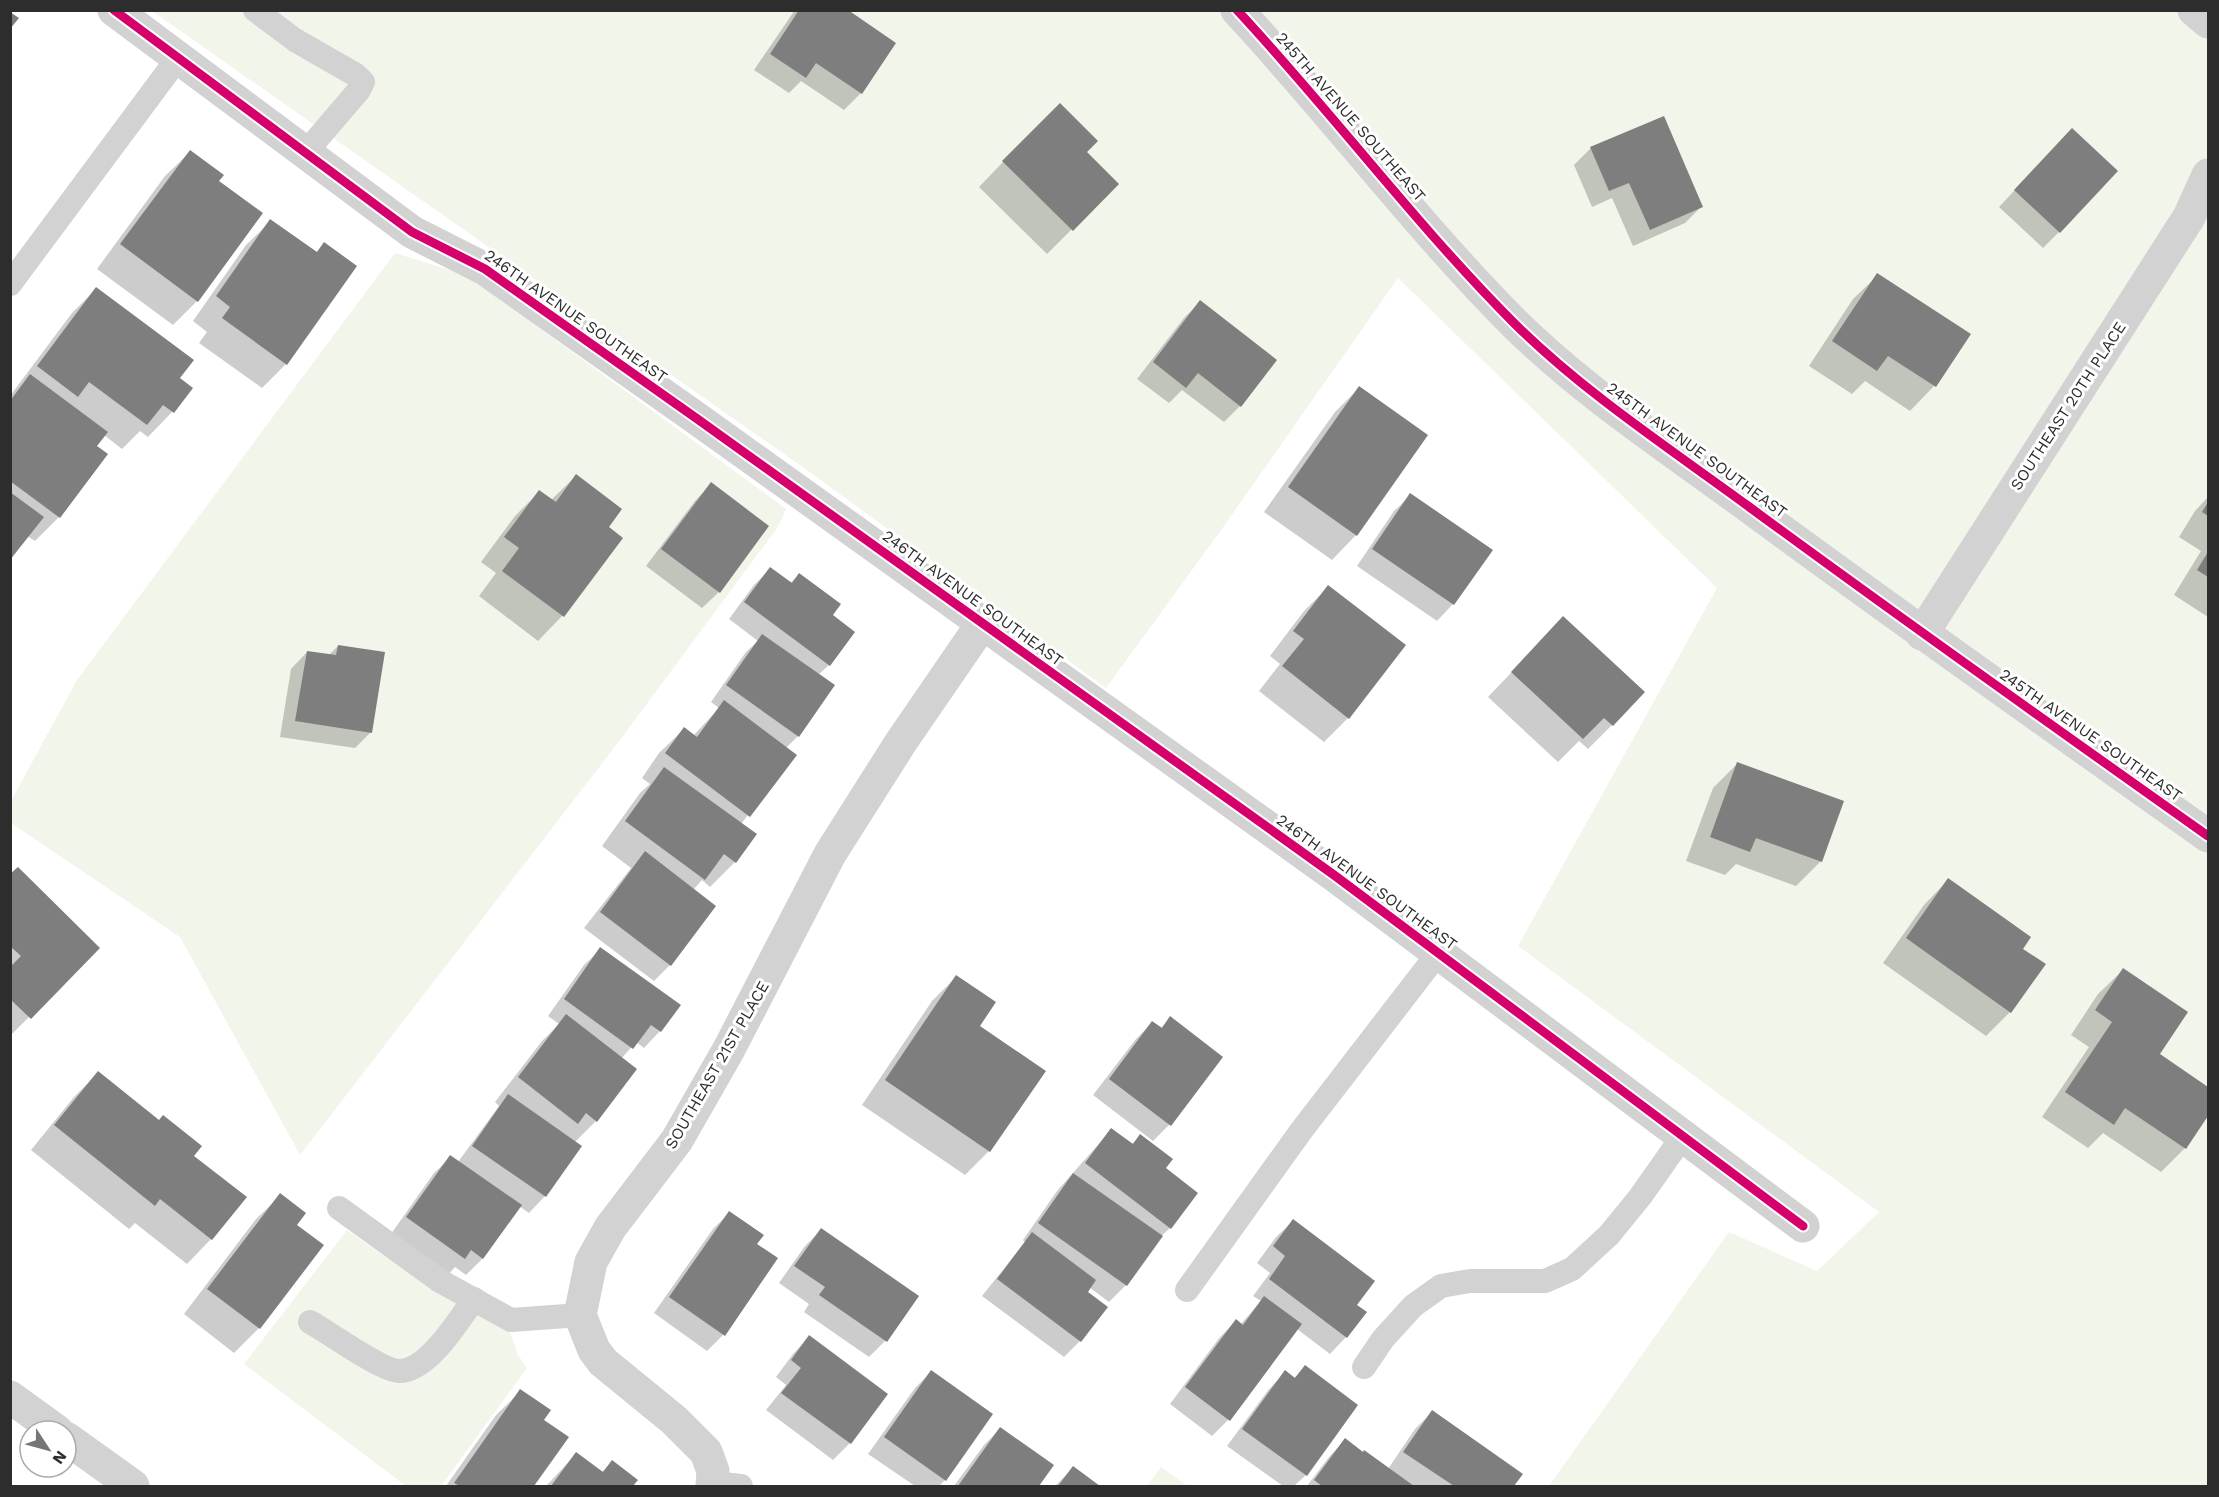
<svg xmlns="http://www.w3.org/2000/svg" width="2219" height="1497" font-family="'Work Sans',sans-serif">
	<rect width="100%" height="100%" fill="#fff"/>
	<g fill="#f1f5ea">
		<polygon points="152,11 2208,11 2208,1486 1549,1486 1729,1232 1817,1271 1879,1212 1518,946 1717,588 1398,278 1219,533 1106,688 804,468"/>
		<polygon points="395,253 469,276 786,509 778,527 617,744 300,1155 180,937 11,823 11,801 77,680"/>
		<polygon points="347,1230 433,1290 490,1322 507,1324 518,1355 527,1368 441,1486 406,1486 244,1364"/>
		<polygon points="1161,1467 1187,1486 1188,1486 1147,1486"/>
	</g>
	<g fill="#0003">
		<polygon points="795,10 845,10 894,43 861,93 844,110 801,81 789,93 754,70"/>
		<polygon points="1663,117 1701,207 1685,223 1633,246 1612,198 1592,207 1574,165 1590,149"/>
		<polygon points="1035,129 1085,152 1117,184 1047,254 979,187"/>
		<polygon points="2056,146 2059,232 2043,248 1999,207"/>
		<polygon points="190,152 217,182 197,301 173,325 97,269 165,176"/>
		<polygon points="271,221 316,253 324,244 286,364 262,388 199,343 207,332 193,321 246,245"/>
		<polygon points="1878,275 1969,335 1934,386 1910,411 1865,381 1852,394 1809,366 1853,299"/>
		<polygon points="96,289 178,378 191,388 172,412 148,437 140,431 122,449 104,435 95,446 59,517 35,541 27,536 10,558 10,396 72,313"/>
		<polygon points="1200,302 1240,406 1224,422 1182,390 1169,403 1137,379 1184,318"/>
		<polygon points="1359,388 1426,435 1356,535 1332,560 1264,512 1335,412"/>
		<polygon points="576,476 607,527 621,538 562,616 538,641 479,596 496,573 481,562 515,516 539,492 551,500"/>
		<polygon points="711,484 719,592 702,608 646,566 695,501"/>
		<polygon points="1411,495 1453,604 1437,621 1357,566 1394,511"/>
		<polygon points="2208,497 2208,617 2174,595 2201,551 2179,537 2195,511"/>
		<polygon points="770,569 790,583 799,575 831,615 829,665 818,675 798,736 786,748 795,755 741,824 755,835 735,862 710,887 702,880 693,890 670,965 654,981 584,928 631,868 602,846 640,793 650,784 642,778 659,753 684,729 693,736 719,708 711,702 746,652 758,641 729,619 754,585"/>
		<polygon points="1328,587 1348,718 1324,742 1259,691 1280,664 1270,656 1304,611"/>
		<polygon points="1563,618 1612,725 1588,749 1579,741 1558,762 1488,697"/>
		<polygon points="338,646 371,732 355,748 280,737 291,669 307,652 329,655"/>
		<polygon points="1738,763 1821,861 1796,886 1736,864 1725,875 1686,861 1713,788"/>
		<polygon points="10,876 98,948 10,1036"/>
		<polygon points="1948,880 2021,949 2010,1012 1986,1036 1883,963 1924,905"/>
		<polygon points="601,949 660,1031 644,1048 636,1042 621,1059 596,1121 575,1142 580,1146 545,1196 529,1213 519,1206 482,1259 466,1275 455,1267 448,1275 391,1234 434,1173 451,1157 458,1162 499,1106 495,1102 542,1041 559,1024 548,1016 584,965"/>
		<polygon points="2123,970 2157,1054 2208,1088 2208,1113 2185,1148 2161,1172 2103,1133 2088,1148 2042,1117 2089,1047 2071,1035 2098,994"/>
		<polygon points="956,977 978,1026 989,1151 965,1175 862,1105 932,1001"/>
		<polygon points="1170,1018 1169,1125 1153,1141 1093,1095 1136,1039 1152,1023 1160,1029"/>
		<polygon points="98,1073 192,1156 245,1197 211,1239 187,1264 135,1223 129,1229 31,1150 74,1097"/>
		<polygon points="1111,1130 1131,1145 1140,1136 1164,1169 1170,1228 1158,1239 1126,1285 1109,1302 1089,1287 1086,1292 1080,1341 1064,1357 982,1296 1025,1242 1023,1240 1057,1191"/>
		<polygon points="281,1195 295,1225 322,1246 259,1328 234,1353 184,1314 256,1219"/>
		<polygon points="729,1213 755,1244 723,1335 707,1351 654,1313 713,1229"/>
		<polygon points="1293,1221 1355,1305 1346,1337 1330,1354 1297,1329 1228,1420 1212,1436 1170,1404 1220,1337 1236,1321 1240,1325 1261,1301 1253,1296 1270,1273 1257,1263 1276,1237"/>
		<polygon points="821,1230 917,1297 885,1341 869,1357 804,1312 809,1304 779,1283 805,1246"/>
		<polygon points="809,1337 886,1394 850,1443 833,1460 766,1410 786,1385 776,1377 793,1354"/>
		<polygon points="1305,1367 1306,1475 1294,1486 1283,1486 1227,1446 1269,1389 1286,1372 1294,1378"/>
		<polygon points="931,1372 945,1480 939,1486 915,1486 868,1454 915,1388"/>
		<polygon points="521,1391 542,1420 567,1437 532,1486 446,1486 496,1415"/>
		<polygon points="1432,1412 1521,1474 1512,1486 1307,1486 1329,1457 1345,1440 1388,1469 1415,1429"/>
		<polygon points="1000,1429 1052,1466 1037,1486 954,1486 984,1445"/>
		<polygon points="576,1454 601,1473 612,1462 636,1481 632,1486 546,1486"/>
		<polygon points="1073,1468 1098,1486 1055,1486"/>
	</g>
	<g fill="#7e7e7e">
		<polygon points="799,10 848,10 896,43 862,94 816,63 806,78 770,54"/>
		<polygon points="10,12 19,18 10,29"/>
		<polygon points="1060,103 1098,141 1087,152 1119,184 1073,231 1002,161"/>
		<polygon points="1664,116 1703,207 1650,230 1629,183 1609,191 1590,147"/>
		<polygon points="2072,128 2118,171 2060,233 2014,190"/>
		<polygon points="190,150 224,175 219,181 263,213 198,302 120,244"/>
		<polygon points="270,219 317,252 324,242 357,266 287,365 222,318 230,307 216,296"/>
		<polygon points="1877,273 1971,334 1936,387 1888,356 1877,371 1832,341"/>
		<polygon points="96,287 194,360 180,378 193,388 174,413 163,405 147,425 89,382 78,397 37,366"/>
		<polygon points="1200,300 1277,360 1241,407 1198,373 1186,388 1153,362"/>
		<polygon points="30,374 108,432 97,446 108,454 60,518 10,481 10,401"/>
		<polygon points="1359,386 1428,435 1357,536 1288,487"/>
		<polygon points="576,474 622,509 609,527 623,538 564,617 502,571 519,548 504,537 539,490 556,502"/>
		<polygon points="711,482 769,526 720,593 661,549"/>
		<polygon points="10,492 44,517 10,560"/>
		<polygon points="1410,493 1493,550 1454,605 1372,549"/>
		<polygon points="2208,502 2208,516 2202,512"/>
		<polygon points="2208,552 2208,577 2197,570"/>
		<polygon points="770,567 792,583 799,573 841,604 833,615 855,632 830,666 744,602"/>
		<polygon points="1328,585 1406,645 1349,719 1282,666 1304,639 1293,631"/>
		<polygon points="1563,616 1645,692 1613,726 1604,718 1583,739 1511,672"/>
		<polygon points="762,634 835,685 799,737 726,685"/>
		<polygon points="338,645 385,652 372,733 295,721 307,651 336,655"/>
		<polygon points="724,700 797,755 750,817 665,753 684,727 697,737"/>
		<polygon points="1737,762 1844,801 1822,862 1756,838 1750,852 1710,837"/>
		<polygon points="664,767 757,834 736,863 724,854 705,880 625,821"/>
		<polygon points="645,851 716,906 671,966 600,912"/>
		<polygon points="18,867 100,948 31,1019 10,999 10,967 21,956 10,946 10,874"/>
		<polygon points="1948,878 2031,937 2023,949 2046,964 2011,1013 1906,938"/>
		<polygon points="600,947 681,1005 661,1032 651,1025 633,1049 564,999"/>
		<polygon points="2123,968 2188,1012 2160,1054 2208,1087 2208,1116 2186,1149 2125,1108 2114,1125 2065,1092 2112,1022 2095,1010"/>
		<polygon points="956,975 996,1002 980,1026 1046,1071 990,1152 885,1080"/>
		<polygon points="566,1014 637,1069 597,1122 586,1113 578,1124 518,1077"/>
		<polygon points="1170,1016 1223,1057 1171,1126 1109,1079 1152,1021 1162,1028"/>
		<polygon points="98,1071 159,1120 163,1115 202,1146 194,1156 247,1197 212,1240 160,1199 155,1206 54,1125"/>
		<polygon points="508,1094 582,1146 546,1197 472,1146"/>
		<polygon points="1111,1128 1133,1144 1140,1134 1173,1159 1166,1168 1198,1193 1171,1229 1085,1163"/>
		<polygon points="450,1155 522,1205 483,1259 471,1250 465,1259 406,1217"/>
		<polygon points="1073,1173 1163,1236 1127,1286 1038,1223"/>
		<polygon points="280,1193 306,1213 297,1225 324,1245 260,1329 207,1289"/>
		<polygon points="729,1211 764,1235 757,1244 778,1258 725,1336 669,1297"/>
		<polygon points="1293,1219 1375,1281 1357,1305 1367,1312 1347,1338 1269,1279 1285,1256 1273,1246"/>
		<polygon points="821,1228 919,1296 887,1342 819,1295 825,1287 794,1266"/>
		<polygon points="1032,1232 1096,1280 1088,1292 1108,1307 1081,1342 997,1279"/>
		<polygon points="1264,1296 1302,1324 1230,1421 1185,1387 1236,1319 1243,1325"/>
		<polygon points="809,1335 888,1394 851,1444 781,1393 801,1368 791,1360"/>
		<polygon points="1305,1365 1358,1405 1307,1476 1242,1429 1285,1370 1295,1378"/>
		<polygon points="931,1370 993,1414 946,1481 884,1437"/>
		<polygon points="520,1389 551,1410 544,1420 569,1437 534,1486 460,1486 454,1483"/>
		<polygon points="1432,1410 1523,1474 1514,1486 1454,1486 1403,1452"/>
		<polygon points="1000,1427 1054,1465 1039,1486 958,1486"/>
		<polygon points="1345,1438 1363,1452 1364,1450 1414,1486 1322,1486 1314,1480"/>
		<polygon points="576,1452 603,1472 612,1460 638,1480 633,1486 551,1486"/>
		<polygon points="1073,1466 1100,1486 1058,1486"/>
	</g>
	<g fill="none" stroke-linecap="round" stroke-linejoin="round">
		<g stroke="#d2d2d2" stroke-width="24">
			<polyline points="255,10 295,40 356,75 363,82 359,90 306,152"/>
			<polyline points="10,284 178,58"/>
			<polyline points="339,1208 440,1281 511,1320 580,1315"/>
			<polyline points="1187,1290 1301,1131 1439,952"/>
			<path d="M 310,1322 C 328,1332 382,1371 399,1371 C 428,1371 458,1321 474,1299"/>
			<polyline points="1364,1367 1383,1339 1413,1306 1441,1286 1470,1281 1545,1281 1572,1269 1609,1235 1640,1197 1683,1136"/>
			<polyline points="713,1483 741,1486"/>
		</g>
		<g stroke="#d2d2d2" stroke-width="33">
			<polyline points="114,10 412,232 485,269 696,418 1334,875 1803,1226"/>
			<path d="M 1237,10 C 1332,112 1416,225 1515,324 C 1585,393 1669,448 1748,506 C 1900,618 2054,727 2208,836"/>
			<polyline points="2194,10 2208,22"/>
			<polyline points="1922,634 2189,217 2208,175"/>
			<polyline points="712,1486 713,1471 706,1452 674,1420 603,1362 594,1350 580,1315 591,1262 610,1228 677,1140 729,1049 830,854 901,742 982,624"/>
		</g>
		<g stroke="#d2d2d2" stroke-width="33">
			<polyline points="10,1397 57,1431"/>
			<polyline points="66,1438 133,1486"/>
		</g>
		<g stroke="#fff" stroke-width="13">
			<g id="cycleway">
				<polyline points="114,10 412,232 485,269 696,418 1334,875 1803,1226"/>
				<path d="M 1237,10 C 1332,112 1416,225 1515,324 C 1585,393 1669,448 1748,506 C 1900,618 2054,727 2208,836"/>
			</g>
		</g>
		<use href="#cycleway" stroke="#d6006c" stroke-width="9"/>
	</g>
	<g text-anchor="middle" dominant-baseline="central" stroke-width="6" stroke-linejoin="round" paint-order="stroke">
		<g font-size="16" fill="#2d2d2d" stroke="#fff">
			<text transform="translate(1351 117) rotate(49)">245TH AVENUE SOUTHEAST</text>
			<text transform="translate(576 316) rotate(35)">246TH AVENUE SOUTHEAST</text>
			<text transform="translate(2068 406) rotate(-57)">SOUTHEAST 20TH PLACE</text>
			<text transform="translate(1697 450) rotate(36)">245TH AVENUE SOUTHEAST</text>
			<text transform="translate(973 598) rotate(36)">246TH AVENUE SOUTHEAST</text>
			<text transform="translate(2091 735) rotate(35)">245TH AVENUE SOUTHEAST</text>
			<text transform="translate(1367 882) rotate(36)">246TH AVENUE SOUTHEAST</text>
			<text transform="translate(717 1065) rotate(-60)">SOUTHEAST 21ST PLACE</text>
		</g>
	</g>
	<rect width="2219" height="1497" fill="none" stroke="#2d2d2d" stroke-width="24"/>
	<g transform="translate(48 1449) rotate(126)"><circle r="28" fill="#ffffff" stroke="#ababab" stroke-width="1.5"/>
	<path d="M0-4.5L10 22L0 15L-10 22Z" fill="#767676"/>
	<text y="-9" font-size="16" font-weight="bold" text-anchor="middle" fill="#2d2d2d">N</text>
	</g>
</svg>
